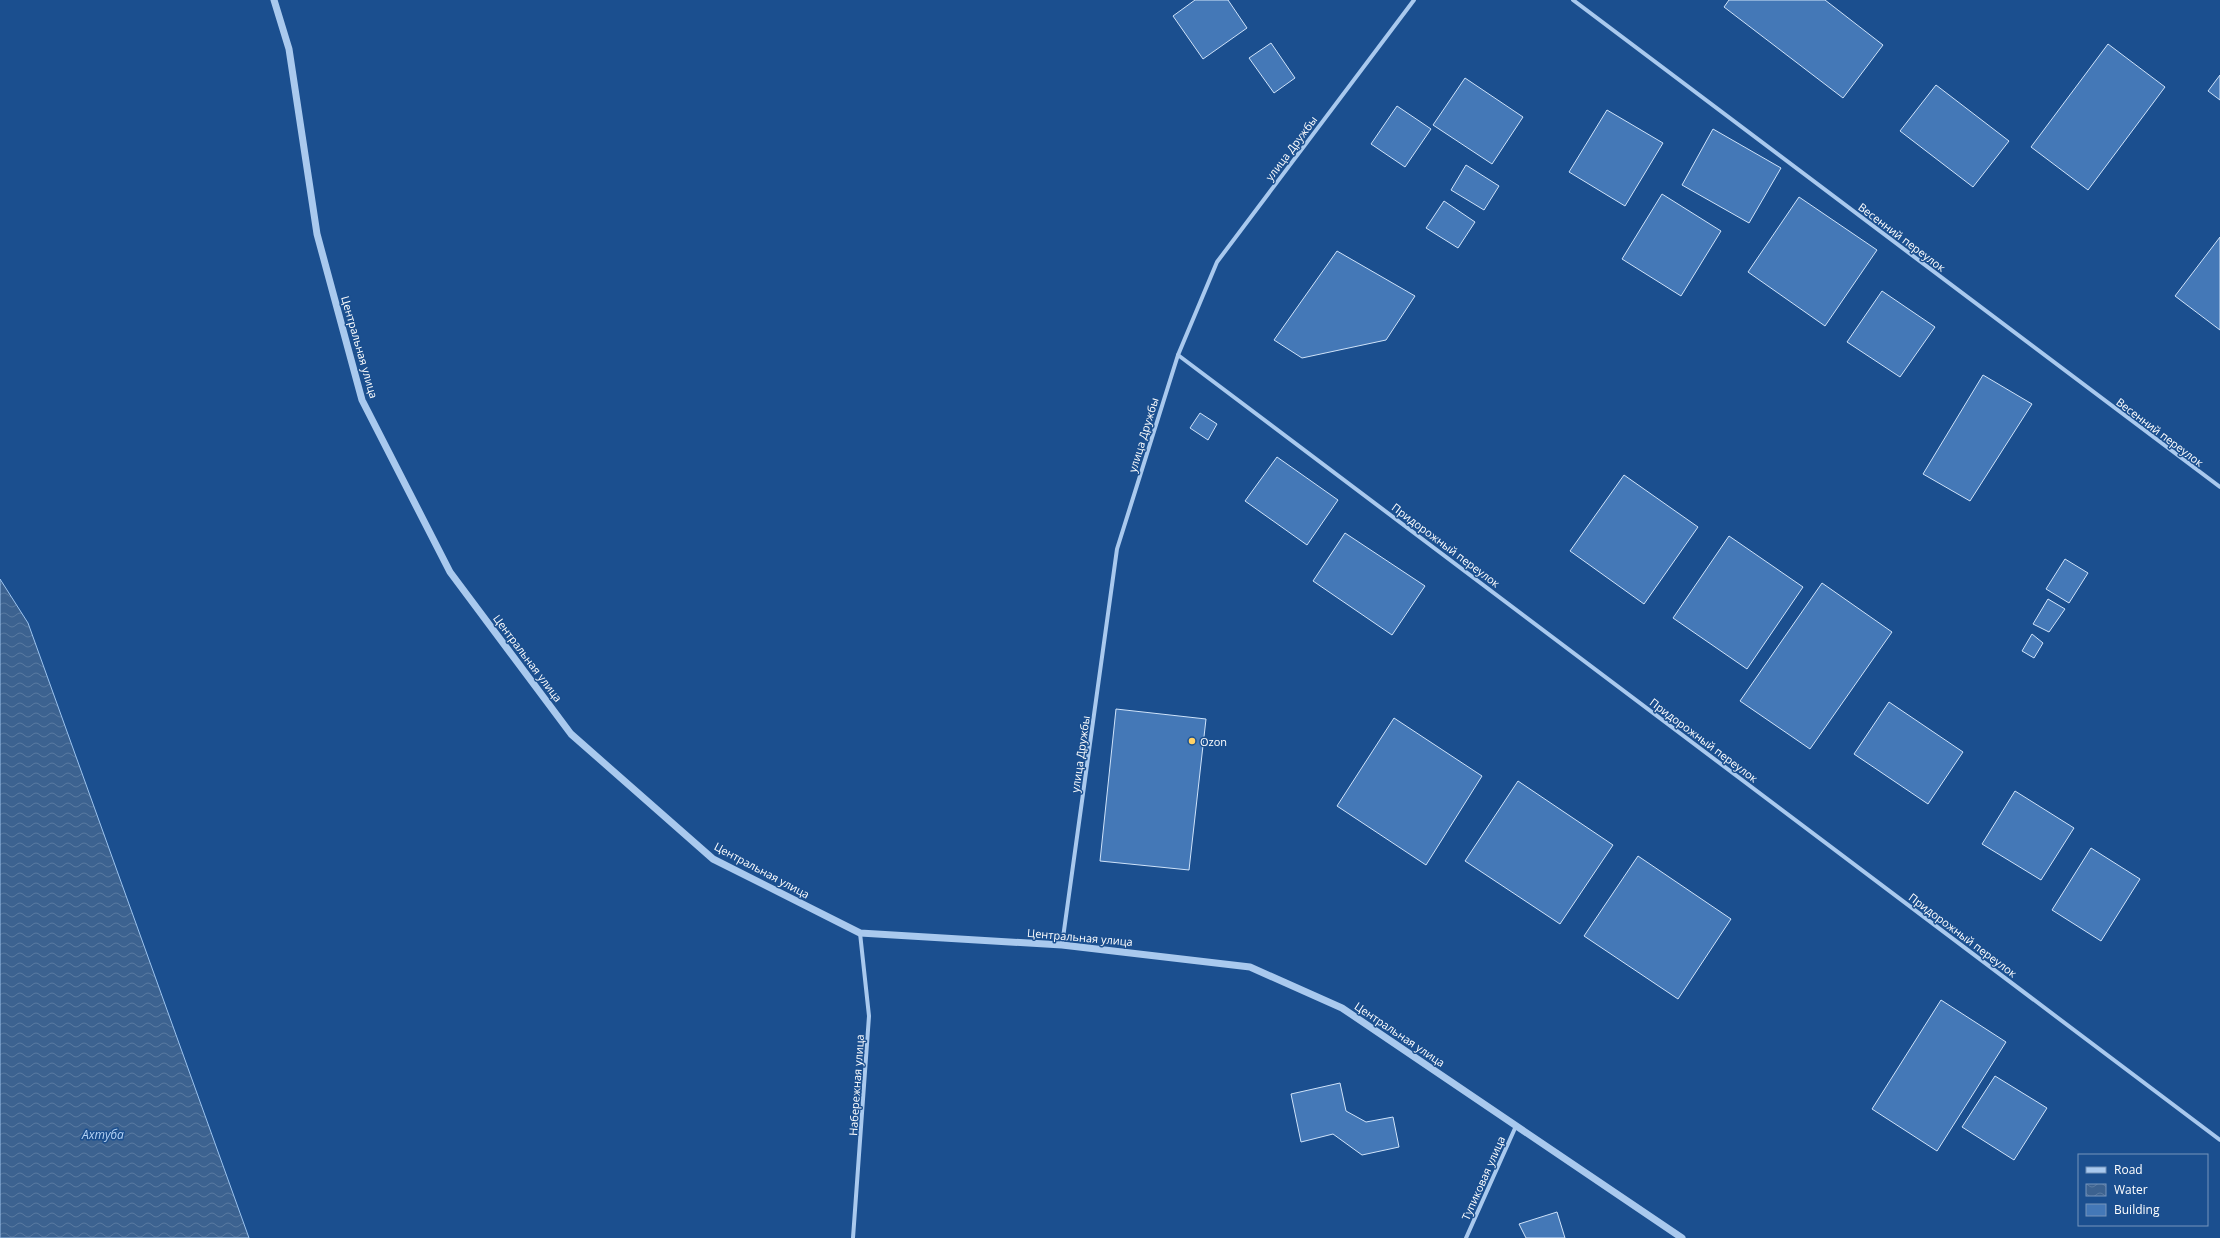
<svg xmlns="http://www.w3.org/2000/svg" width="2220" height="1238" font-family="'Open Sans',sans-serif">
	<defs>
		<pattern id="water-waves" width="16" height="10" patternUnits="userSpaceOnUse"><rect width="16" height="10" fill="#3c6290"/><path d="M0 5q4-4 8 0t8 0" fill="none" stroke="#597aa1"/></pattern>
	</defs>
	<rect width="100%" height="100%" fill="#1b4f8f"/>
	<polygon fill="url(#water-waves)" stroke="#9cc4f0" points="0,579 28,623 249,1238 0,1238"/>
	<g fill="#4478b7" stroke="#cfe3fa">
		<polygon points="1195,0 1228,0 1247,28 1203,59 1173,16"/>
		<polygon points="1729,0 1825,0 1883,45 1843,98 1724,7"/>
		<polygon points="1271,43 1295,78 1274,93 1249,58"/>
		<polygon points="2108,44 2165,87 2088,190 2031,147"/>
		<polygon points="2220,75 2220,100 2208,91"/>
		<polygon points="1465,78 1523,117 1492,164 1433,125"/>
		<polygon points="1936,85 2009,141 1973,187 1900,131"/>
		<polygon points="1397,106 1431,129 1405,167 1371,144"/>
		<polygon points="1607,110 1663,143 1625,206 1569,172"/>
		<polygon points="1713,129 1781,168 1749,223 1682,185"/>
		<polygon points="1466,165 1499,186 1484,210 1451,190"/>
		<polygon points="1662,194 1721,231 1681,296 1622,259"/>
		<polygon points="1799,197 1877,250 1825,326 1748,272"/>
		<polygon points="1444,201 1475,222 1458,248 1426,228"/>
		<polygon points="2220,237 2220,330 2175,296"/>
		<polygon points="1337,251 1415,296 1386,340 1302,358 1274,340"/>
		<polygon points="1882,291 1935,327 1900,377 1847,342"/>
		<polygon points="1983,375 2032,404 1970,501 1923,474"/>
		<polygon points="1200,413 1217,424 1208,440 1190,428"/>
		<polygon points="1277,457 1338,500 1307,545 1245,501"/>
		<polygon points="1624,475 1698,527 1644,604 1570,551"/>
		<polygon points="1345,533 1425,586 1392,635 1313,581"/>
		<polygon points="1729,536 1803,587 1747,669 1673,618"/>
		<polygon points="2065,559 2088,573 2069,603 2046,589"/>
		<polygon points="1822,583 1892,632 1810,749 1740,701"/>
		<polygon points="2048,599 2065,609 2049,632 2033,624"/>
		<polygon points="2032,634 2043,643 2034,658 2022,651"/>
		<polygon points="1889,702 1963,752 1928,804 1854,754"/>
		<polygon points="1116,709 1206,719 1189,870 1100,861"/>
		<polygon points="1394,718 1482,776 1426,865 1337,806"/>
		<polygon points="1518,781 1613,845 1560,924 1465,861"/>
		<polygon points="2015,791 2074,828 2041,880 1982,844"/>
		<polygon points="2091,848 2140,879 2101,941 2052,910"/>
		<polygon points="1638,856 1731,919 1678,999 1584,936"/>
		<polygon points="1941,1000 2006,1042 1937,1151 1872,1109"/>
		<polygon points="1995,1076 2047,1108 2014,1160 1962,1127"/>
		<polygon points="1340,1083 1346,1111 1366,1122 1393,1117 1399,1147 1362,1155 1333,1134 1301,1142 1291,1094"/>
		<polygon points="1557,1212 1565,1238 1526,1238 1519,1224"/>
	</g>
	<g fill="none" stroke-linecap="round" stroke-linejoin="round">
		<g stroke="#a9c9ee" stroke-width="4">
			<polyline points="1573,0 2220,487"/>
			<polyline points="1178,355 2220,1140"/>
			<polyline points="1062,945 1117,549 1178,355 1217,262 1414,0"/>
			<polyline points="853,1238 869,1016 860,933"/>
			<polyline points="1466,1238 1516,1126"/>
		</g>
		<polyline stroke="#a9c9ee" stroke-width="7" points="274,0 289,49 317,234 362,400 450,572 571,734 713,859 860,933 1062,945 1250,967 1342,1008 1682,1238"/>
	</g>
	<circle fill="#ffd166" stroke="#1b4f8f" stroke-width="1.5" cx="1192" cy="741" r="4"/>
	<g text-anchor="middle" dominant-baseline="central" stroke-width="3" stroke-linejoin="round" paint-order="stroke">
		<g font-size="11" fill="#fff" stroke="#1b4f8f">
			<text transform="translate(1291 148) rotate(-53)">улица Дружбы</text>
			<text transform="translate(1902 237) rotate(37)">Весенний переулок</text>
			<text transform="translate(360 347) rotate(74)">Центральная улица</text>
			<text transform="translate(2160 432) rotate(37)">Весенний переулок</text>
			<text transform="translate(1143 435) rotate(-73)">улица Дружбы</text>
			<text transform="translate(1446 545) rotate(37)">Придорожный переулок</text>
			<text transform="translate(528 658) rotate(53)">Центральная улица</text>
			<text transform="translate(1704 740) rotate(37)">Придорожный переулок</text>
			<text transform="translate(1080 754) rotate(-82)">улица Дружбы</text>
			<text transform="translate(762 870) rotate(28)">Центральная улица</text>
			<text transform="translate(1963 935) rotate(37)">Придорожный переулок</text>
			<text transform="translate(1080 937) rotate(5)">Центральная улица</text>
			<text transform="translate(1400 1034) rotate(34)">Центральная улица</text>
			<text transform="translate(856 1085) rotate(-86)">Набережная улица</text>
			<text transform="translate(1483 1178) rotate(-66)">Тупиковая улица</text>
		</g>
		<g font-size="11" fill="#fff" stroke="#1b4f8f" text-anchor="start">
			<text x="1200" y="741">Ozon</text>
		</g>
		<g font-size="12" font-style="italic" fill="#b5d3f5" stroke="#1b4f8f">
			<text x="103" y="1134">Ахтуба</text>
		</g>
	</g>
	<rect x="2078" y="1154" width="130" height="72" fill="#1b4f8f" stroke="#7695bc"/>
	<rect x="2086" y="1167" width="20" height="6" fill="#a9c9ee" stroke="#7695bc"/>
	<text x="2114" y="1174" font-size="12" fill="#ffffff">Road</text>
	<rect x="2086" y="1184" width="20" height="12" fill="url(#water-waves)" stroke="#7695bc"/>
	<text x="2114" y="1194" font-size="12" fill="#ffffff">Water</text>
	<rect x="2086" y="1204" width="20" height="12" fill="#4478b7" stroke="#7695bc"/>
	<text x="2114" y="1214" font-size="12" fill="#ffffff">Building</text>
</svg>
